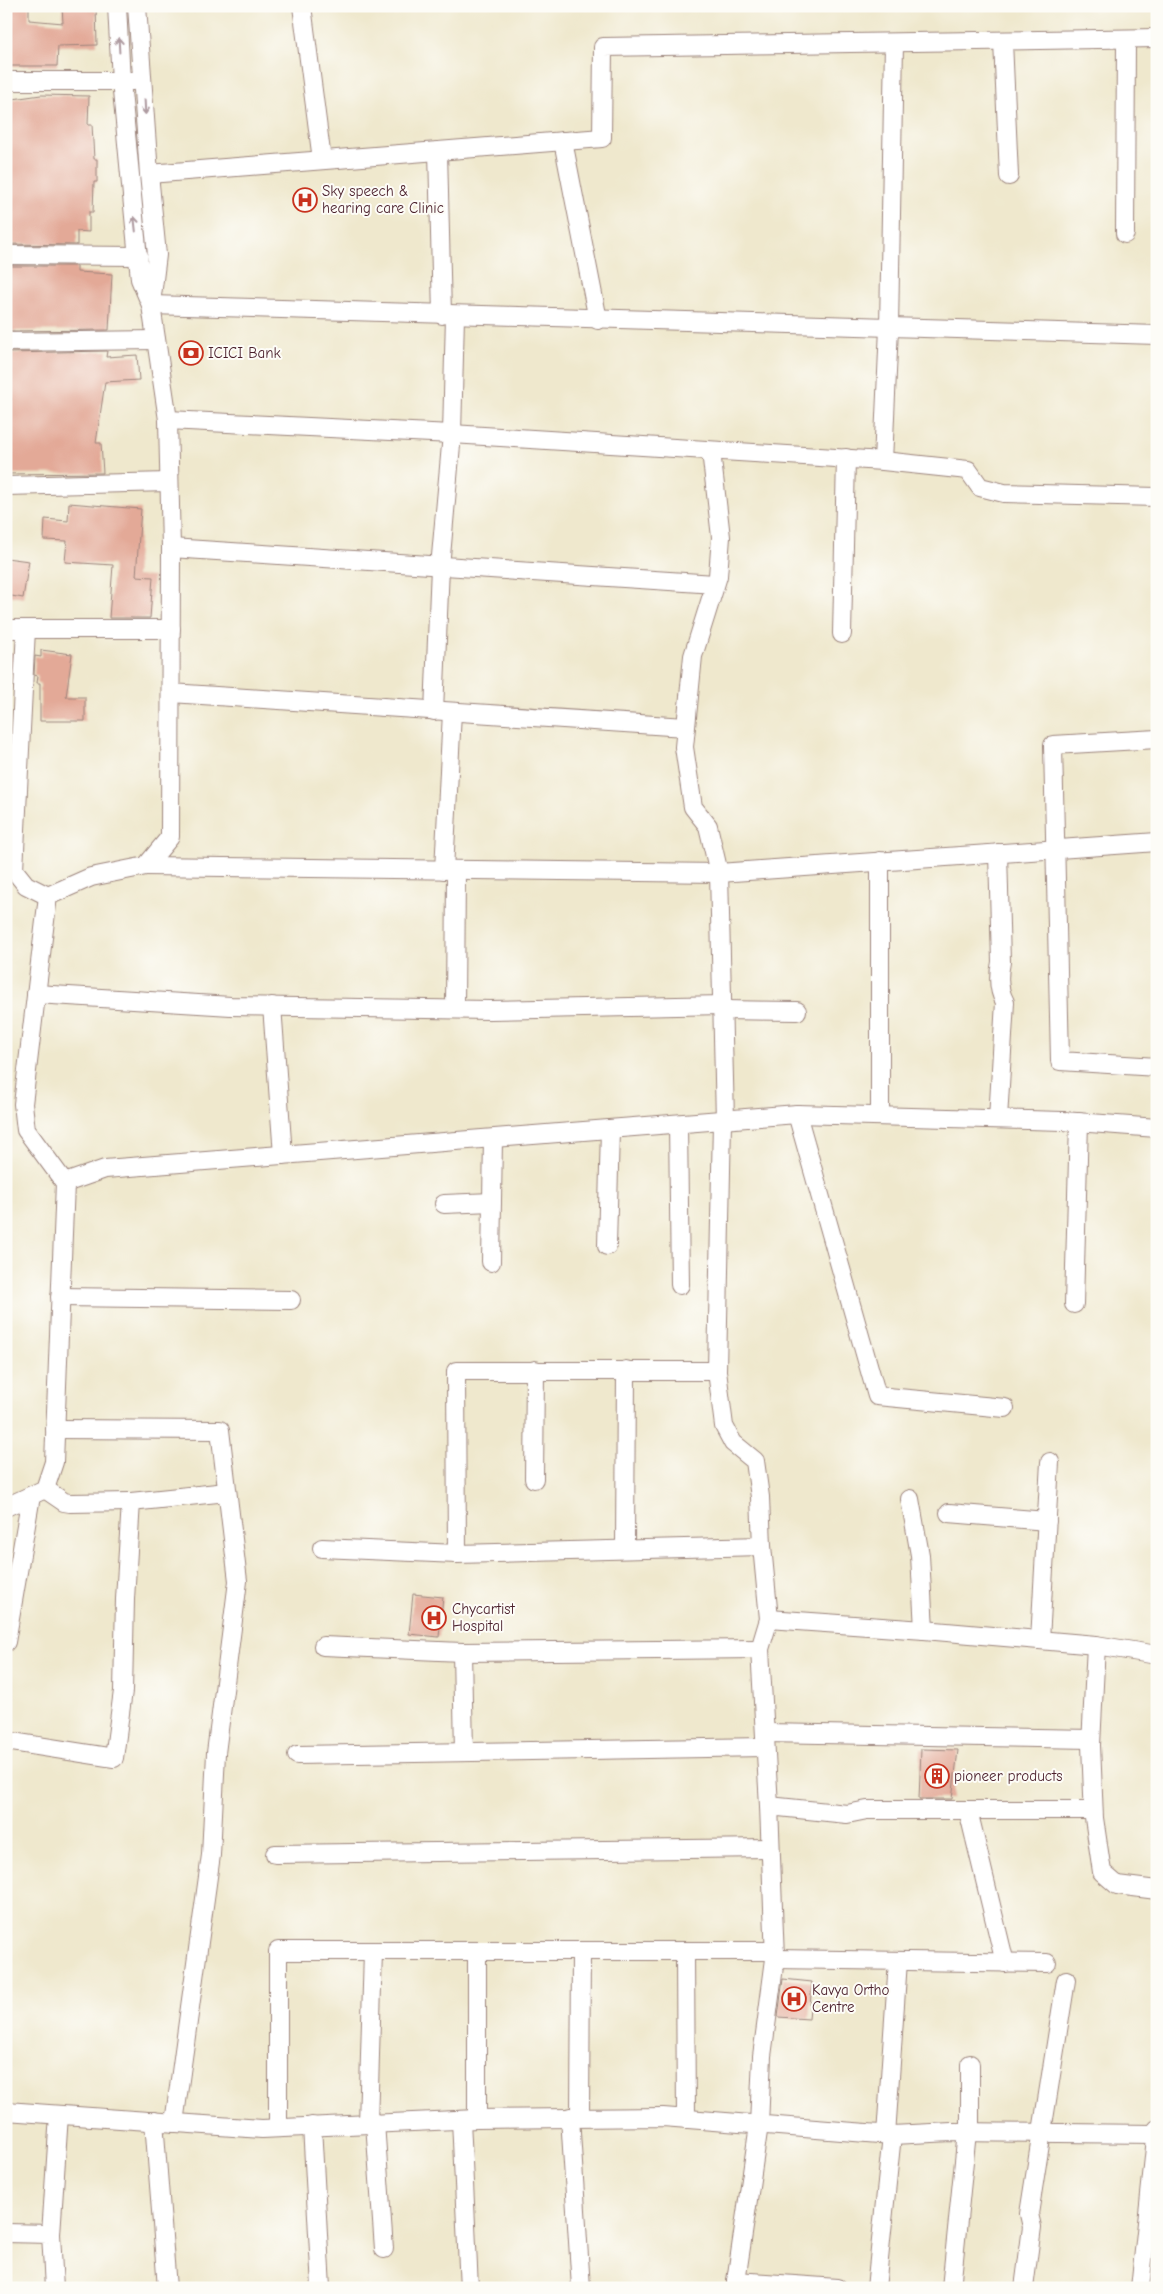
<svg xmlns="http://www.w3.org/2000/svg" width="1163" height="2294" font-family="'Comic Neue',sans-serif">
	<rect width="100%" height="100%" fill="#fdfcf7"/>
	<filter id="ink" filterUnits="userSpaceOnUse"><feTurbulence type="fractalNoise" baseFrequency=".02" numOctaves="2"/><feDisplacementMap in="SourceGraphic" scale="10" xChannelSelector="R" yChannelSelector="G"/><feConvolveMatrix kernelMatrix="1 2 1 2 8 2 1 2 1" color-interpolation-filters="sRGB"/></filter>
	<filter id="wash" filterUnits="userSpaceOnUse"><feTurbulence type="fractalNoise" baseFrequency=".0096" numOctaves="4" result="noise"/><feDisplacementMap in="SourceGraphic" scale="20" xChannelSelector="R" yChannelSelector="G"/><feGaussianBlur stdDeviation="1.12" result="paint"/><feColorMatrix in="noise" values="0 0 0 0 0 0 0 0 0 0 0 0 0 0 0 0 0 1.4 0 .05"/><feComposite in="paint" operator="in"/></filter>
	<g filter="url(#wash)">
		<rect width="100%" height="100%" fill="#efe8cd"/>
		<g id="blocks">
			<g fill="#e3a997">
				<polygon points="6,6 29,6 29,20 63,23 62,6 96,6 97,45 58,46 57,66 6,66"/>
				<polygon points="41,95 89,96 88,125 92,125 94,159 97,159 97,182 94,182 93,212 89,212 89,232 77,231 77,245 6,244 6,100"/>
				<polygon points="6,266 77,266 77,272 112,274 109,330 6,331"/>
				<polygon points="107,351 106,357 137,355 139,380 105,382 96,443 101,443 103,473 6,474 6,423 11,398 6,397 7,353"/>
				<polygon points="69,503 141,509 136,576 153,577 150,618 109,618 113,565 65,562 67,541 44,540 45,519 68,521"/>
				<polygon points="6,558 29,561 23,598 6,595"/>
				<polygon points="41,650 72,654 66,697 85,697 85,721 40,721 40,683 37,683 38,676 34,675 35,656 41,657"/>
				<polygon points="6,652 14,653 13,672 6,671"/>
				<polygon points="413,1594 443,1597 439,1637 409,1634"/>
				<polygon points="921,1749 958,1750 952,1799 919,1799"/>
				<polygon points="783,1979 812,1982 809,2019 778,2017"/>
			</g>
		</g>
	</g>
	<g filter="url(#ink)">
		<use href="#blocks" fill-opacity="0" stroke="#9c847c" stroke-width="1"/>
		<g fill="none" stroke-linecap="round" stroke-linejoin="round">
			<g stroke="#9c847c" stroke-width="20">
				<g id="minor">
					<polyline points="137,6 149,174 157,255 151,304"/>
					<polyline points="302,6 322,160"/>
					<polyline points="1003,41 1009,176"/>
					<polyline points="6,81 133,81"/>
					<polyline points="563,141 598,320"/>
					<polyline points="438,151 442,315"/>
					<polyline points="149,174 602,138 603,47 1157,38"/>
					<polyline points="1125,234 1126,39"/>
					<polyline points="6,255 139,256"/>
					<polyline points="151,305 1157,335"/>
					<polyline points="6,342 156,340"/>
					<polyline points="168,420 452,434 883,461 889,328 894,43"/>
					<polyline points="711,451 721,537 718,576 693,656 684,747 693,807 708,826 719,873 725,1120"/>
					<polyline points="883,461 968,470 980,487 1004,493 1157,497"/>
					<polyline points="6,486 169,482"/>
					<polyline points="171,548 715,584"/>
					<polyline points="6,629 171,629"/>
					<polyline points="26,629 14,870 26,885 48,896"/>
					<polyline points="842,634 846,458"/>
					<polyline points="171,693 685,727"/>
					<polyline points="434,711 440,567 452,434 455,316"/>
					<polyline points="1157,739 1053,745 1060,1061 1157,1067"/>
					<path d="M 998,853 L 1001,962 C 998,976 998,990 1005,1002 L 998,1119"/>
					<polyline points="146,866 719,873 1157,842"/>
					<polyline points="444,870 452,712"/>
					<polyline points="36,994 231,1006 490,1010 723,1005"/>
					<polyline points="272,1006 283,1155"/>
					<polyline points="455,1009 456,870"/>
					<polyline points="723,1010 797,1011"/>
					<polyline points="797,1114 877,1396 1005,1408"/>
					<polyline points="880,1116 880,861"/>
					<polyline points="722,1121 717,1371 724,1426 733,1443 755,1461 760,1497 762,1546"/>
					<polyline points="678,1124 680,1285"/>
					<polyline points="65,1183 105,1169 797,1114 1063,1121 1157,1128"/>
					<polyline points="444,1204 492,1202"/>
					<polyline points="607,1246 610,1129"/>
					<polyline points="491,1262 493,1139"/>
					<polyline points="60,1297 291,1300"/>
					<polyline points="1074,1304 1079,1122"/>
					<polyline points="55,1429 220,1430 238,1581 216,1753 211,1855 174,2123"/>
					<polyline points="534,1479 535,1370"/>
					<polyline points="45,1489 64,1502 70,1503 131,1502"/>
					<polyline points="910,1499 920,1555 924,1630"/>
					<polyline points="6,1507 45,1489 54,1462 65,1183 26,1130 23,1104 48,896 91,877 146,866 170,837 171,548 168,420 151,305 140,279 121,81 117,6"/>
					<polyline points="949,1513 1047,1521"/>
					<polyline points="322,1548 457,1554 762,1546 769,1619 760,1649 769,1806"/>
					<polyline points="625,1548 626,1370"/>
					<polyline points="457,1554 456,1371 717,1371"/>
					<polyline points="769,1619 924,1630 1096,1645"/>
					<polyline points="1040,1640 1050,1462"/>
					<polyline points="6,1642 31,1496"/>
					<polyline points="323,1646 462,1652 760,1649"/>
					<polyline points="462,1652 464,1752"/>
					<polyline points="1157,1655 1096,1645 1091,1745 1094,1818 1102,1872 1117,1885 1157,1890"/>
					<polyline points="765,1733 1091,1739"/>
					<polyline points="6,1741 114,1758 123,1691 125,1599 131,1502 227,1492"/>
					<polyline points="297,1755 765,1747"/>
					<polyline points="968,1810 1005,1963"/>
					<polyline points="275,1854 770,1848"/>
					<polyline points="685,1951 686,2119"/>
					<polyline points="775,1959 1047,1963"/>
					<polyline points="6,2111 262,2129 477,2119 663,2117 892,2135 952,2132 1157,2134"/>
					<polyline points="570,2117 581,2288"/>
					<polyline points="580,2117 581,1951"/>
					<polyline points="477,2119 477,1951"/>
					<polyline points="461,2120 469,2288"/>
					<polyline points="154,2121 167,2288"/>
					<polyline points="375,2123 384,2249"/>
					<polyline points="368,2124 373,1951"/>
					<polyline points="312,2126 321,2288"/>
					<polyline points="278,2128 278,1951 775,1951"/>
					<polyline points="970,2132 970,2064"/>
					<polyline points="886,2135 898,1961"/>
					<polyline points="6,2233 51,2234 54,2288"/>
					<polyline points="51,2234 59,2115"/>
					<polyline points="736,2281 759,2125 762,2056 775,1959 769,1806 847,1814 867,1810 1093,1810"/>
					<polyline points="736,2288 736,2281 837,2288"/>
					<polyline points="876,2288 892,2135"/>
					<polyline points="951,2288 967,2132"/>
					<polyline points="1024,2288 1032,2227 1029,2214 1066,1980"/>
					<polyline points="1140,2288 1157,2129"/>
				</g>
			</g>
			<use href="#minor" stroke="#fff" stroke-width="18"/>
		</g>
		<defs><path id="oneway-shaft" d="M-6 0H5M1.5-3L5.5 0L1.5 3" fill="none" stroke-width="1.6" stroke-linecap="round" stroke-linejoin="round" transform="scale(1.25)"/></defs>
		<g stroke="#ae9aa0">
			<use href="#oneway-shaft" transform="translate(119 45) rotate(-93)"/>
			<use href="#oneway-shaft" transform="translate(145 107) rotate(87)"/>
			<use href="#oneway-shaft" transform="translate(135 224) rotate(-96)"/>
		</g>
	</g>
	<defs>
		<g id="hospital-ring" transform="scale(1.25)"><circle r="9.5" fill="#fdfcf7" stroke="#c8321e" stroke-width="1.5"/><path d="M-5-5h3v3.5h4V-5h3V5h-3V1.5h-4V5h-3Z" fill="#c8321e"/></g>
		<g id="bank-ring" transform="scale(1.25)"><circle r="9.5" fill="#fdfcf7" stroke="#c8321e" stroke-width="1.5"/><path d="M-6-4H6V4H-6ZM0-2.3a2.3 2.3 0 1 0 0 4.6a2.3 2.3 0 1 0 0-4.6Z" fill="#c8321e"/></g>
		<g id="building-ring" transform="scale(1.25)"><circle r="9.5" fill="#fdfcf7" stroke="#c8321e" stroke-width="1.5"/><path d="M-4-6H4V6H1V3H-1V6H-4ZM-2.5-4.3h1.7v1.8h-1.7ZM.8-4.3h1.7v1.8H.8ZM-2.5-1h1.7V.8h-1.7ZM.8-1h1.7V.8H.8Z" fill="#c8321e"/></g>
	</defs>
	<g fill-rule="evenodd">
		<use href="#hospital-ring" x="305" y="200"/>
		<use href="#bank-ring" x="191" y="353"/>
		<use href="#hospital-ring" x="434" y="1618"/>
		<use href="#building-ring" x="937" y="1776"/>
		<use href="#hospital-ring" x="794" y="1999"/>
	</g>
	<g text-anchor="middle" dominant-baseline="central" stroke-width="4" stroke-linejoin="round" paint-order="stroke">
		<g font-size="15" fill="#4a1f2b" stroke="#fdfcf7" text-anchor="start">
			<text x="322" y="191">Sky speech &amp;<tspan x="322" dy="17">hearing care Clinic</tspan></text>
			<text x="208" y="353">ICICI Bank</text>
			<text x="452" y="1609">Chycartist<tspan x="452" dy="17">Hospital</tspan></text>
			<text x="954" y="1776">pioneer products</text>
			<text x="812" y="1990">Kavya Ortho<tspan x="812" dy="17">Centre</tspan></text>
		</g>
	</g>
	<rect width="1163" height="2294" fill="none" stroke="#fdfcf7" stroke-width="25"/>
</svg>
